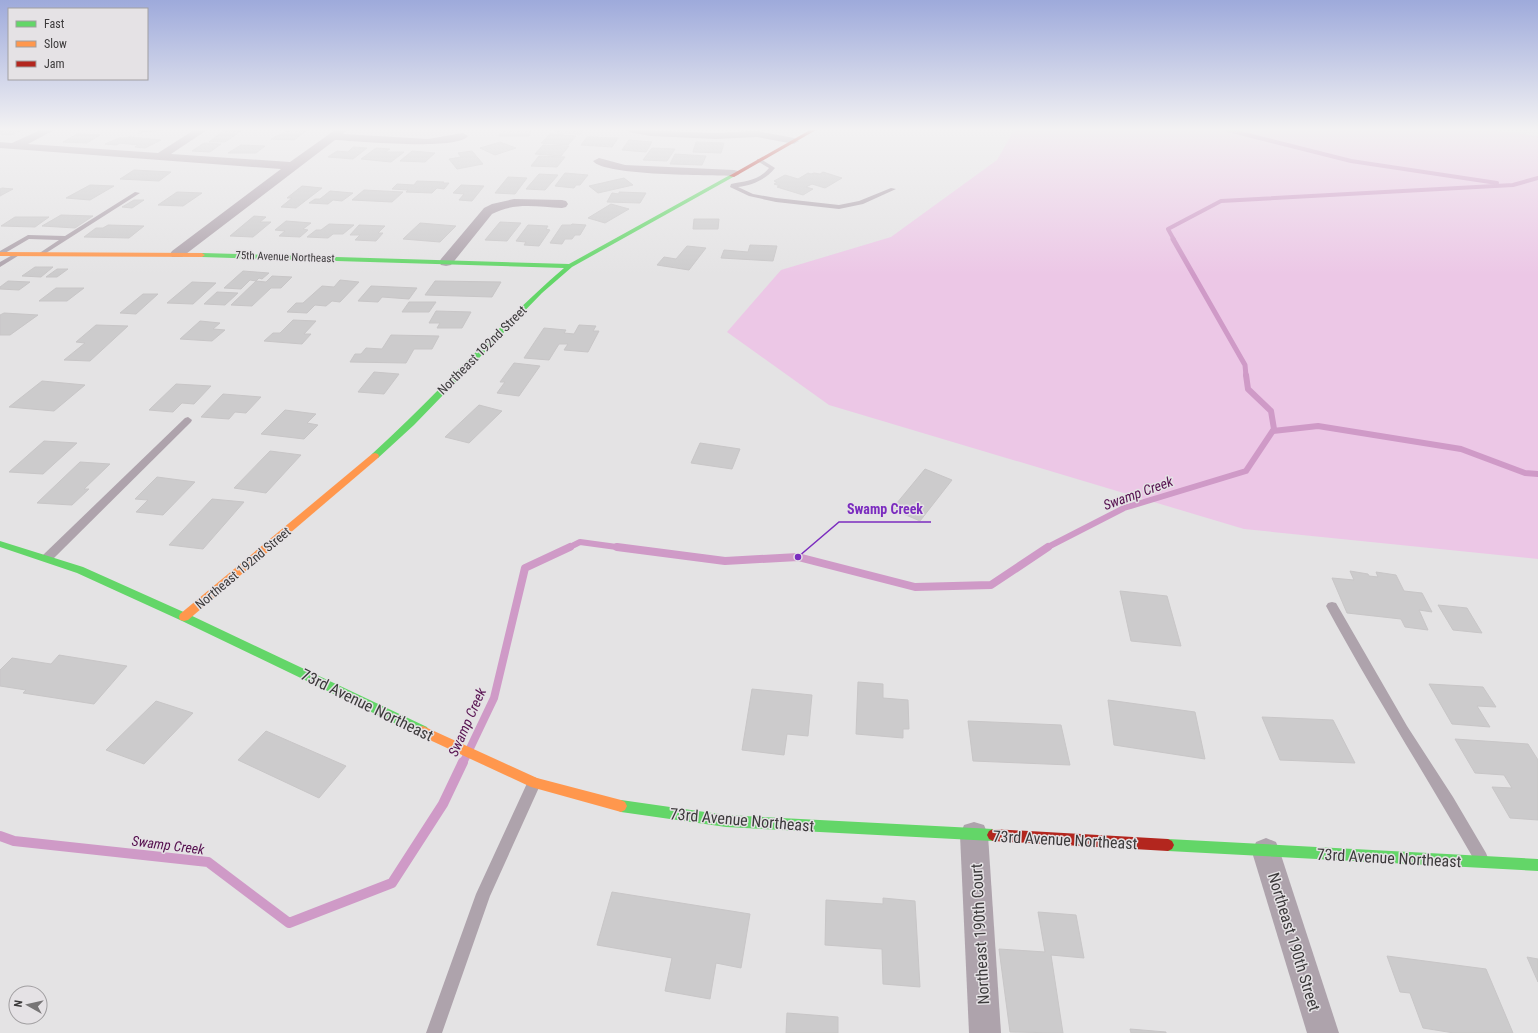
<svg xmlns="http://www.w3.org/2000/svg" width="1538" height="1033" font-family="'Roboto Condensed',sans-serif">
	<rect width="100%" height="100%" fill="#e4e3e4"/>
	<polygon fill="#ecc7e6" points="1014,130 1490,130 1538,136 1538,559 1244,529 829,405 727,332 781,270 891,237 997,160"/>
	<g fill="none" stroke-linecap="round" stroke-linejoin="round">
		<g stroke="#cf9ac7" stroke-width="4">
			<polyline points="1228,130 1351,161 1497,183"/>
			<polyline points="1174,240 1168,229 1221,201 1513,185 1538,178"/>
		</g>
		<polyline stroke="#cf9ac7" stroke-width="5" points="1173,239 1245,365 1246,376"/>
		<g stroke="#cf9ac7" stroke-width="6">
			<polyline points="1273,431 1318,426 1461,449 1525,473 1538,474"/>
			<polyline points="568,548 580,542 624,548"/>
			<polyline points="1046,548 1124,508 1246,471 1274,429 1271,411 1248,389 1246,375"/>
		</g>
		<g stroke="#cf9ac7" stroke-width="8">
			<polyline points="617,547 725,561 798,557 915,587 991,585 1048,547"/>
			<polyline points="463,763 494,698 525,568 570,547"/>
		</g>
		<polyline stroke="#cf9ac7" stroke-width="10" points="0,836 14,841 208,862 289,923 392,883 443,804 463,762"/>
	</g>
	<g fill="#cccbcc" stroke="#c8c6c7">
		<polygon points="0,130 22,130 11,135 0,134"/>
		<polygon points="140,130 161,130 138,133"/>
		<polygon points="225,130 241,131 225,142 209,142"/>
		<polygon points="289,130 307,130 294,140 271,139"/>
		<polygon points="502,130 531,130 529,136 499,136"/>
		<polygon points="555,130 583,130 580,134 557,133 558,131 554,131"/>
		<polygon points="77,134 100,135 87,143 63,142"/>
		<polygon points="550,134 576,136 568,145 541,143"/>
		<polygon points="129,137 161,140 145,148 135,147 138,145 120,143 116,145 105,144 119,138 126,138"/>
		<polygon points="587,137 618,138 612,147 581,145"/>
		<polygon points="629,140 652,142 646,152 622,150"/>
		<polygon points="500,142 516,148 495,155 480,148"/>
		<polygon points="696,142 724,143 721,153 693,152"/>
		<polygon points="204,143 221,144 210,152 192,151"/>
		<polygon points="241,145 265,146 256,153 228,153"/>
		<polygon points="543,145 569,146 561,156 535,154"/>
		<polygon points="353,147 367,148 353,159 328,157 337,151 348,152"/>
		<polygon points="376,148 390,149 385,152 404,152 391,162 361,159"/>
		<polygon points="652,148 675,149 667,161 643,160"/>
		<polygon points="412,151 435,153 425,162 400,161"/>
		<polygon points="472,151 483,164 457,169 449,159 461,157 458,153"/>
		<polygon points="675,154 706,156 702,165 670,164"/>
		<polygon points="539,156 565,157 557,167 531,166"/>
		<polygon points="134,170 171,172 159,181 120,179"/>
		<polygon points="823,172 842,178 825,188 812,184 806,187 813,189 803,195 777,187 780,186 774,184 777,182 774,181 785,175 798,179 808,173 811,174 814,173 820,174"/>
		<polygon points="565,173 588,175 580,185 576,185 574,188 555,186"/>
		<polygon points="539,174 558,175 545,190 526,189"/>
		<polygon points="508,177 527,178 515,194 495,193"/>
		<polygon points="624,178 633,185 598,193 589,186"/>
		<polygon points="417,181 444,182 443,183 449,183 444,189 437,188 432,193 406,192 408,190 392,189 397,184 414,185"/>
		<polygon points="90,185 114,186 90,200 66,198"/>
		<polygon points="461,185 484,186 472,201 459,200 464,194 453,193"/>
		<polygon points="302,186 322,188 296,208 281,207 292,198 287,198"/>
		<polygon points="2,188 13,189 0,196 0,189"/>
		<polygon points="364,190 403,192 392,202 352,200"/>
		<polygon points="330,191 353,193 342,201 333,200 328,204 309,203 315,199 320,199"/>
		<polygon points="177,192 202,193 183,206 158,205"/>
		<polygon points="619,192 646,193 640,203 607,202 612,193 619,194"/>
		<polygon points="134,200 144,200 132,208 122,207"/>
		<polygon points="611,204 629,209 605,223 588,218"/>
		<polygon points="61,215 93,216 75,228 42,226"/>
		<polygon points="254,216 266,217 260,222 271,222 253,237 230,236"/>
		<polygon points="15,217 49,217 35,227 1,226"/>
		<polygon points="694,219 719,219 718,229 693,229"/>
		<polygon points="286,221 311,223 303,229 308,230 300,237 279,236 285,231 275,230"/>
		<polygon points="500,222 521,223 507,241 485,240"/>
		<polygon points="420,223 456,226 440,242 403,239"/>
		<polygon points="329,224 354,225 343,234 333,234 328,238 307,237 316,230 321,230"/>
		<polygon points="572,224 586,225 580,235 575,235 572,239 565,239 562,244 550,243 562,225 571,225"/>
		<polygon points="108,225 144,226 129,238 84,237 96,228 103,228"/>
		<polygon points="359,225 385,226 378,233 383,233 376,241 355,240 360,235 350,235"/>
		<polygon points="528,225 548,226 546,229 550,230 539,246 524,245 526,242 516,241"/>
		<polygon points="750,245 777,246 773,261 721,258 724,250 748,252"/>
		<polygon points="687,246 706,248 689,270 657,265 664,257 676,259"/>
		<polygon points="35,267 53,267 41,277 22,276"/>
		<polygon points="57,269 68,269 57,277 46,277"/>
		<polygon points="243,271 269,273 262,279 259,278 256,281 250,280 241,289 224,288"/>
		<polygon points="272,276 292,277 281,288 271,288 252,306 231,305 256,281 266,282"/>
		<polygon points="340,280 359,282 340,302 332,301 326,306 315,305 307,313 287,312 296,303 303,303 322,286 334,287"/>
		<polygon points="8,281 30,282 19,290 0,289 0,287"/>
		<polygon points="435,281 501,282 492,297 425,295"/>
		<polygon points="192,282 216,283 193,304 167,303"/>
		<polygon points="371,286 417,288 409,299 382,297 378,302 358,301"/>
		<polygon points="56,288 84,288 67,301 39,301"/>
		<polygon points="217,292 238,293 225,305 204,304"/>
		<polygon points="143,294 158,294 136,314 120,313"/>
		<polygon points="409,302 436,302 429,312 402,312"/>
		<polygon points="436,311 471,312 462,328 437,328 440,323 429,323"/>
		<polygon points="4,313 38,315 10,335 0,335 0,315"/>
		<polygon points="293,320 316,321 304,334 311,334 302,344 264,341 273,333 280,333"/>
		<polygon points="200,321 220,323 213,329 225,330 212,341 180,339"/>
		<polygon points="96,325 128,326 90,361 64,360 85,343 76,342"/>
		<polygon points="579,325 596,326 593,331 599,331 588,352 564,350 568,344 559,344 549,360 524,358 544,328 566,330 564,333 574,334"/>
		<polygon points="391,335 439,336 432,349 414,349 406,363 350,362 355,354 361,354 366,348 382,349"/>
		<polygon points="514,363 540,366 519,396 497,393 505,382 500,382"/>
		<polygon points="374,372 399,374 384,394 358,392"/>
		<polygon points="42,381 85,385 54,411 9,407"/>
		<polygon points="176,384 211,386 194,404 182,403 173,412 149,410"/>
		<polygon points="223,394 261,397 246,413 235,412 229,419 201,417"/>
		<polygon points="479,405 502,411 469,443 445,437"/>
		<polygon points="285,410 316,414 307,423 318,425 304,439 261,434"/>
		<polygon points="44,441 77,443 43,474 9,472"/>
		<polygon points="700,443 740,449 732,469 691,463"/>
		<polygon points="270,451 301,455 266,493 234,488"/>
		<polygon points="80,462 110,464 84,489 89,489 72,505 37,503"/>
		<polygon points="925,469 952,480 920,521 892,509"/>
		<polygon points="157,477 195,482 163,515 136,512 148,500 135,499"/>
		<polygon points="212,499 244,502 203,549 169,545"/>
		<polygon points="1350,571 1368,574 1369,576 1378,577 1376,572 1396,575 1404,591 1422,593 1432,612 1419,610 1428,630 1405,627 1401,619 1347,613 1332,578 1354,580"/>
		<polygon points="1120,591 1167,596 1181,646 1131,641"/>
		<polygon points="1438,605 1467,608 1482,633 1453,630"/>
		<polygon points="59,655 127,666 94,704 23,693 26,690 0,686 0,670 12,658 51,664"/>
		<polygon points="858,682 883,684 883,698 908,700 909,729 903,729 903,738 856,734"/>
		<polygon points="1429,684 1483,687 1496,707 1477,706 1490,727 1452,724"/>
		<polygon points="752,689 812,695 808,736 787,734 784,755 742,750"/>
		<polygon points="1108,700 1195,712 1205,759 1114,745"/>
		<polygon points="156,701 193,713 144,764 106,750"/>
		<polygon points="1262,717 1333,720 1355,763 1280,760"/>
		<polygon points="968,721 1061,725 1070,765 973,761"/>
		<polygon points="266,731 346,766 319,798 238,760"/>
		<polygon points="1455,739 1528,744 1538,760 1538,820 1510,818 1492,787 1512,788 1504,775 1475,773"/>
		<polygon points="612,892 750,914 741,968 716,963 710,999 665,991 672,958 597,945"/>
		<polygon points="883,898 915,901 920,987 883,984 882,949 825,945 826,900 883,904"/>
		<polygon points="1038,912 1076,915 1084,958 1051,955 1063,1033 1010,1032 999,949 1045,952"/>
		<polygon points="1387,956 1486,969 1513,1033 1454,1033 1423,1028 1410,993 1400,992"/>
		<polygon points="1527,957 1538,959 1538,982"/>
		<polygon points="787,1013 838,1017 838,1033 786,1033"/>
		<polygon points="1130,1029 1166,1032 1166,1033 1131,1033"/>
	</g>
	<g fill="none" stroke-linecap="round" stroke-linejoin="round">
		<g fill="#aea3ac" fill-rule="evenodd">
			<path d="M 757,159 L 761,159 L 775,168 C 765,180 753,185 738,187 L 753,194 L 776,198 L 839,205 L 859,201 L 891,188 L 896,189 L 863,204 L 839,209 L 776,202 L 749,196 L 730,187 L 731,184 C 746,181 758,181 769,168 L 757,161 Z"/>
			<polygon points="135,192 140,193 43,255 38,254 59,240 29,239 0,256 0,251 28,235 65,236"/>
			<polygon points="16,253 21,254 0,267 0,262"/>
			<polygon points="188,417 192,420 191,422 51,561 43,561 42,558 43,555 185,418"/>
			<path d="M 1332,602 L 1336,603 L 1407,726 L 1453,797 L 1486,853 L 1488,858 L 1486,863 L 1481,865 L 1476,863 C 1427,777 1373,693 1326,606 L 1328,603 Z"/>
			<polygon points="534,777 539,779 541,783 490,896 442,1033 426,1033 476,894 529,779"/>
		</g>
		<g fill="#aea3ac" fill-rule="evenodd">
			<path d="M 40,130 L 54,130 L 28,144 L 158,153 L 194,130 L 207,130 L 171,154 L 290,162 L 335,130 L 347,130 L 343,134 L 428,139 L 463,133 L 468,136 C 457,151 356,141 335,140 L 182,257 L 172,257 L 170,254 L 172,251 L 281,169 L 0,148 L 0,142 L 12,143 Z"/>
			<polygon points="628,130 716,133 757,131 794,138 799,141 794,144 757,137 716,139 651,136 629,132"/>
			<path d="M 599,158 L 625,165 L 734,170 L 738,171 L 740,173 L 738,175 L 734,176 C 711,175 604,176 593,161 Z"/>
			<path d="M 514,199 L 562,200 L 566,201 L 568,204 L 566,207 L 562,208 C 538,207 514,202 492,214 L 451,265 L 446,266 L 441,265 L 439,262 L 441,259 L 484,208 L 492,204 Z"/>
			<polygon points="974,822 984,825 988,835 1001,1033 969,1033 960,835 964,825"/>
			<polygon points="1266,838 1276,842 1280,852 1339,1033 1307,1033 1252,852 1256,842"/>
		</g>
		<g fill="#63d668" fill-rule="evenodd">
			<path d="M 730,175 L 735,176 L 572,267 L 542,293 L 414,425 L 378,458 L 372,458 L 371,456 L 372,454 C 438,394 497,326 564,268 L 202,257 L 199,255 L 202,253 L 569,264 Z"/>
			<polygon points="0,541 83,567 188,614 427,727 429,731 427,735 423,736 419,735 180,620 77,573 0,547"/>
			<polygon points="621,800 726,815 993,829 997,831 999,835 997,839 993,841 726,827 621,812 617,810 615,806 617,802"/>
			<polygon points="1168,839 1538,859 1538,871 1168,851 1164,849 1162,845 1164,841"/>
		</g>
		<g fill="#ff974d" fill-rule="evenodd">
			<polygon points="0,252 202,253 205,255 202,257 0,256"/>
			<polygon points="375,453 378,454 379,456 378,458 188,620 184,621 180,620 179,617 180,614 372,454"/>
			<polygon points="423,726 537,778 621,800 625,802 627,806 625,810 621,812 531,787 419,735 417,731 419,727"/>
		</g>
		<g fill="#b3261e" fill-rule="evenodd">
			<polygon points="810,130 816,130 734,177 729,176"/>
			<polygon points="993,829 1168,839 1172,841 1174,845 1172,849 1168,851 993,841 989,839 987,835 989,831"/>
		</g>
	</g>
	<linearGradient id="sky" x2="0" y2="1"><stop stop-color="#9eaadb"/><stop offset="0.47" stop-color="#f3f2f3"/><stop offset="1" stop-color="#f3f2f3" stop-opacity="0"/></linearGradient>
	<rect width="1538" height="275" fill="url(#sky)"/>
	<g text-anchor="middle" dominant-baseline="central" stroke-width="3" stroke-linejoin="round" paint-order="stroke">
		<g font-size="11" fill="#3c3a3b" stroke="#e5e2e5">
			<text transform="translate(285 257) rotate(2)">75th Avenue Northeast</text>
		</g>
		<g font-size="13" fill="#3c3a3b" stroke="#e5e2e5">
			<text transform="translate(482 350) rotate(-45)">Northeast 192nd Street</text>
			<text transform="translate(243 568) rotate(-40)">Northeast 192nd Street</text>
		</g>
		<g font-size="14" font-style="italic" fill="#55104f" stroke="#e5e2e5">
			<text transform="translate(1138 493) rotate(-20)">Swamp Creek</text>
			<text transform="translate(467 722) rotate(-66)">Swamp Creek</text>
			<text transform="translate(168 845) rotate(7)">Swamp Creek</text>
		</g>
		<g font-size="16" fill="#3c3a3b" stroke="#e5e2e5">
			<text transform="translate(367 705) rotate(26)">73rd Avenue Northeast</text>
			<text transform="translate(742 820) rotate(5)">73rd Avenue Northeast</text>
			<text transform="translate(1065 840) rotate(3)">73rd Avenue Northeast</text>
			<text transform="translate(1389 858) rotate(3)">73rd Avenue Northeast</text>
			<text transform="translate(980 934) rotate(-93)">Northeast 190th Court</text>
			<text transform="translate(1294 942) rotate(73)">Northeast 190th Street</text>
		</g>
	</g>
	<path fill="none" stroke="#7b2cbf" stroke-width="1.5" d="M798 557L839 522H931"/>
	<circle fill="#7b2cbf" stroke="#e5e2e5" stroke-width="1.5" cx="798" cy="557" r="4"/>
	<g font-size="14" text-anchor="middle" font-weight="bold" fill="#7b2cbf" stroke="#e5e2e5" stroke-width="3" stroke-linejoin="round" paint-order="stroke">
		<text x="885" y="514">Swamp Creek</text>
	</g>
	<rect x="8" y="8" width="140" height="72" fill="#e5e2e5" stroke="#a19fa1"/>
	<rect x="16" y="21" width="20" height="6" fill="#63d668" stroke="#a19fa1"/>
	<text x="44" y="28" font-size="12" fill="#3c3a3b">Fast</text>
	<rect x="16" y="41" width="20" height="6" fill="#ff974d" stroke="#a19fa1"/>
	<text x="44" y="48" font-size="12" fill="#3c3a3b">Slow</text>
	<rect x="16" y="61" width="20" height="6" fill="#b3261e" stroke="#a19fa1"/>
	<text x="44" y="68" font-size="12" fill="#3c3a3b">Jam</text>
	<g transform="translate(28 1005) rotate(278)"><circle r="19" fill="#e5e2e5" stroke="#a19fa1"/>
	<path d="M0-3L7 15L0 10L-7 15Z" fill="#777576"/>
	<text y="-6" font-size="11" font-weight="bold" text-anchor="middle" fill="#3c3a3b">N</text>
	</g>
</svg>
